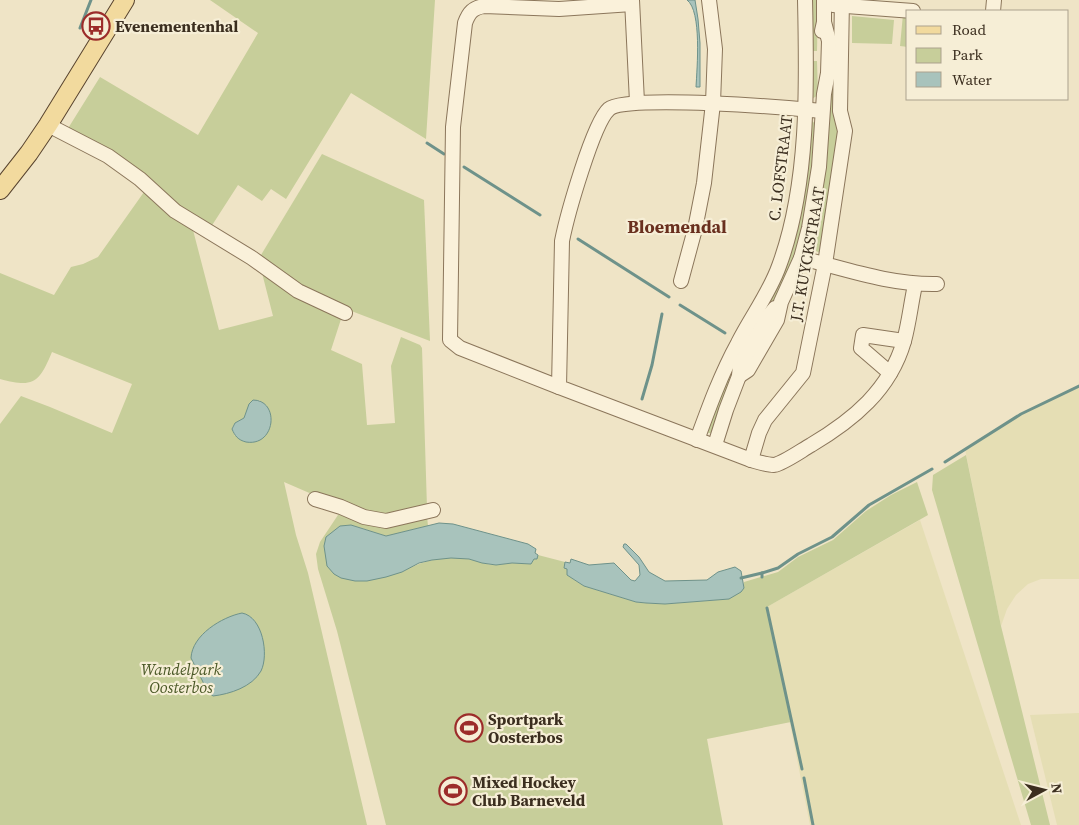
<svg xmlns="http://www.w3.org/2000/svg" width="1079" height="825" font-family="'Source Serif 4',serif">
	<rect width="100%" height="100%" fill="#efe4c6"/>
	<g fill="#e5deb4">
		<polygon points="1079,385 1079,579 1041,579 1028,584 1016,595 1007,609 1001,626 965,449 1037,405"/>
		<polygon points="920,520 1021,825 810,825 767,607"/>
		<polygon points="1079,713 1079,825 1057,825 1030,715"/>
	</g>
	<g fill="#c7ce9a" fill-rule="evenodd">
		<polygon points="210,0 435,0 426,139 351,93 286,199 271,189 262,201 238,185 209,230 67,130 100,77 198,135 258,33"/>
		<polygon points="810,0 818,0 817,51 810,51"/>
		<polygon points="903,14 908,15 908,47 900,46"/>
		<polygon points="852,16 894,20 892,44 852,43"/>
		<polygon points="811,61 817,61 818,95 809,101"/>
		<polygon points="832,61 841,127 820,253 812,249 810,245"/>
		<path d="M 808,118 L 817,125 C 813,178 806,244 780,292 C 773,306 762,320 754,334 L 775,285 Z"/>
		<polygon points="322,154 424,200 430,341 333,304 258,260"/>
		<path d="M 144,192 L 160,207 L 193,230 L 219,330 L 273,316 L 261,269 L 343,313 L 331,350 L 362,364 L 367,425 L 395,423 L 391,366 L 401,337 L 420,345 L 422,348 L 427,508 L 385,518 L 314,495 L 284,482 L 296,535 L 308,573 L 367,825 L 0,825 L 0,424 L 21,396 L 50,407 L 112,433 L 132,384 L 52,352 C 39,383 34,388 0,379 L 0,273 L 54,295 L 71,267 L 83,264 L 98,257 ZM 259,400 C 270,408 271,415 270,428 L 235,436 L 232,428 L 235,423 L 244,418 L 246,413 Z"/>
		<polygon points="744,340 713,433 705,433"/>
		<polygon points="966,455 1001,626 1050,825 1031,825 932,490 933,475"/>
		<path d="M 917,482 L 928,515 L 767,607 L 791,722 L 707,739 L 723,825 L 386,825 L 337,631 L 318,569 L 316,554 L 320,542 L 338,515 L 427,516 L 428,526 L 386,536 L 358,527 L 344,525 L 402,572 C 422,561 446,554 469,559 C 478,561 486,565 496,565 C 501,565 506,563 511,563 C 518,563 524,564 531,564 L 534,558 L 537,559 L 538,555 L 565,562 L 564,568 L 567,569 L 573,579 L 584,586 L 636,602 L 646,603 L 665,604 L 729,599 L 744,587 L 744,582 L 778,572 L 798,557 L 833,540 L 866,511 L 891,495 Z"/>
	</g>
	<g fill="#a8c3bc" stroke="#6e928a">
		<path d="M 687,0 L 695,0 L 698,19 L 700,43 L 700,87 L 696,87 C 697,68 702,11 687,0 Z"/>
		<path d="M 253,400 C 280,400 276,447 246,442 C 238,440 235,436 232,429 L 235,423 L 244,418 L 249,404 Z"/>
		<polygon points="439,523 453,524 528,544 536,549 535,553 538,555 537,559 534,559 531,564 512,563 496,565 482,563 469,559 451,558 432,560 419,563 402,572 386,577 367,581 355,581 341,578 334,574 327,566 324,546 326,537 340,526 351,525 386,536"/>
		<polygon points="624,544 626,544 639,557 649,572 665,581 707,580 718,572 735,567 741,571 744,588 741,592 729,599 665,604 646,603 636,602 584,586 567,575 567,569 564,568 565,562 570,563 571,559 589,565 614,563 631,580 635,581 640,575 639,565 623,547"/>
		<path d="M 242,613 C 263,617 269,655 261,671 C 252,687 230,694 213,696 L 208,692 L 191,658 C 192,635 222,617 242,613 Z"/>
	</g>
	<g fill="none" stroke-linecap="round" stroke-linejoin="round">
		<g stroke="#6e928a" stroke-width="3">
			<polyline points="80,28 91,0"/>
			<polyline points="427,143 444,154"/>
			<polyline points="464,167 540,215"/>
			<polyline points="578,239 669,297"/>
			<polyline points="680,305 725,333"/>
			<polyline points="642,399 652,365 662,314"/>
			<polyline points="945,462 1021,414 1079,386"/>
			<polyline points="762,577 762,573 778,568 798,554 832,537 869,505 932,469"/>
			<polyline points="741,578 762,573"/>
			<polyline points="767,608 802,769"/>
			<polyline points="804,778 813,825"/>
		</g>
		<g stroke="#8b765b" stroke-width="16">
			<g id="minor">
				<polyline points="632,0 637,102"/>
				<polyline points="833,5 913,11"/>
				<polyline points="993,11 994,0"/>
				<polyline points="822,31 824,22 824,0"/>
				<path d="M 822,111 C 792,108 626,94 609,109 C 593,123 567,216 562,241 L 559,387 L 751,460 L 759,433 L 765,420 L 803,373 L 825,264 L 845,131 L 840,111 L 842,0"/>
				<polyline points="48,125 108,156 140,179 175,211 252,258 298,291 345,313"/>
				<path d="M 801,258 C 846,269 890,285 937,284"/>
				<polyline points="681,281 695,229 704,183 713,103 715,49 709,0"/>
				<polyline points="890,373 861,348 863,335 904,341"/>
				<polyline points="739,376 748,370 777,320 781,302 801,258 809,228 819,167 824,94 828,73 829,41 824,22"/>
				<path d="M 559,387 L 460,348 L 450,340 L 453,127 L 465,23 C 469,12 473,8 484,6 L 559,9 L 632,4"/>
				<path d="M 697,440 C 709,407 721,374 738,343 C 751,317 769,294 779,266 C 809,185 807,86 805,0"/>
				<polyline points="715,445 726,410 739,376 740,365 769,315 775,308"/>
				<path d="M 751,460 C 758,462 767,465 774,465 C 784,463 802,450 811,445 C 853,420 890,390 904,341 C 909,323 911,303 915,285"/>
				<polyline points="315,499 341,507 364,517 386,521 433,510"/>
			</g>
		</g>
		<g stroke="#59442f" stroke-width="20">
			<polyline id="major" points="0,190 29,153 48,125 125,0"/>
		</g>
		<use href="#minor" stroke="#faf1da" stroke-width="14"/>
		<use href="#major" stroke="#f2da9e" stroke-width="18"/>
	</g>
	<defs>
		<g id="bus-ring" transform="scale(1.4375)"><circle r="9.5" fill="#f6eed6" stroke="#9c2c2a" stroke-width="1.5"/><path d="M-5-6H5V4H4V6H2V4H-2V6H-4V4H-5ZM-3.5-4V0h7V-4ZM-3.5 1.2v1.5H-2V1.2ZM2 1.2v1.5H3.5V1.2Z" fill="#9c2c2a"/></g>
		<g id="stadium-ring" transform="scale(1.4375)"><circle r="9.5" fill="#f6eed6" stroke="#9c2c2a" stroke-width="1.5"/><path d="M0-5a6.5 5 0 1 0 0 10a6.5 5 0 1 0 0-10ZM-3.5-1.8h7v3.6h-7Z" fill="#9c2c2a"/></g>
	</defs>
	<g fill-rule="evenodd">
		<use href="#bus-ring" x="96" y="26"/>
		<use href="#stadium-ring" x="469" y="728"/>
		<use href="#stadium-ring" x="453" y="791"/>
	</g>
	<g text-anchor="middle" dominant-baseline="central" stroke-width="4.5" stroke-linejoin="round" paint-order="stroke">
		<g font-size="16" font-weight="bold" fill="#3b2e1f" stroke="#f6eed6" text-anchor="start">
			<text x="115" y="26">Evenementenhal</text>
			<text x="488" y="719">Sportpark<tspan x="488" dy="18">Oosterbos</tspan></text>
			<text x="472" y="782">Mixed Hockey<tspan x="472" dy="18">Club Barneveld</tspan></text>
		</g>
		<g font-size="16" fill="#3b2e1f" stroke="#f6eed6">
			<text transform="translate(780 168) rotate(-83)">C. LOFSTRAAT</text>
			<text transform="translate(807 254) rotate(-80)">J.T. KUYCKSTRAAT</text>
		</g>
		<g font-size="16" font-style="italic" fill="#4a5826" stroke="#f6eed6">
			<text x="181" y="669">Wandelpark<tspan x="181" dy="18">Oosterbos</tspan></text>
		</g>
		<g font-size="18" font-weight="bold" fill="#692f1e" stroke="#f6eed6">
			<text x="677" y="226">Bloemendal</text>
		</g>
	</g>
	<rect x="906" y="10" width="162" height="90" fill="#f6eed6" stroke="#aba18d"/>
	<rect x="916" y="26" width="25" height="8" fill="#f2da9e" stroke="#aba18d"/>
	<text x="952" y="35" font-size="15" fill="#3b2e1f">Road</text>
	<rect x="916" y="48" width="25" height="15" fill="#c7ce9a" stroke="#aba18d"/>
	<text x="952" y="60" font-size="15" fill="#3b2e1f">Park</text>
	<rect x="916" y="72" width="25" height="15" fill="#a8c3bc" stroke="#aba18d"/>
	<text x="952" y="85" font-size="15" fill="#3b2e1f">Water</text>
	<g transform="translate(1044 790) rotate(83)" stroke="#f6eed6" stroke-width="4" paint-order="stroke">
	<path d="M0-4L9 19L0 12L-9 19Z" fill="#3b2e1f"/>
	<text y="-8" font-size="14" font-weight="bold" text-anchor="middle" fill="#3b2e1f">N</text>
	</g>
</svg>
